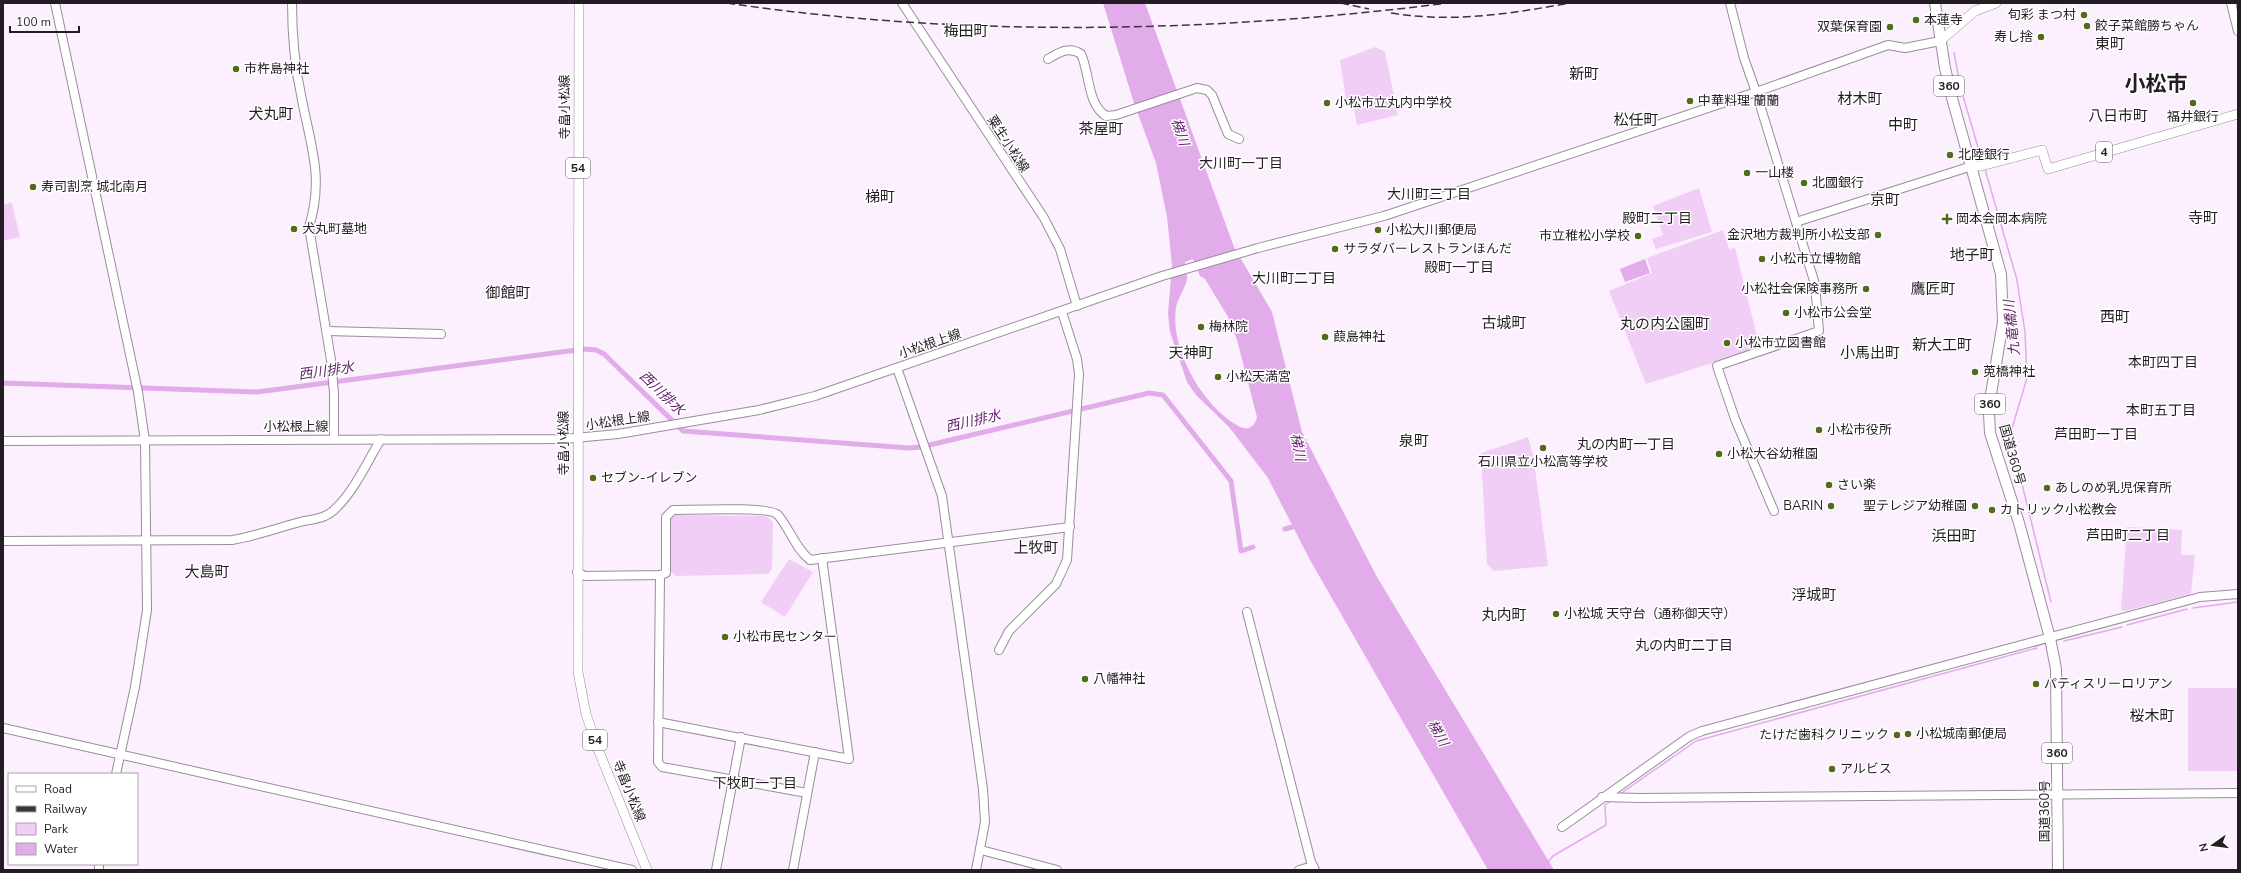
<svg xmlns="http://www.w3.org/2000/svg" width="2241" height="873" font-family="'Nunito Sans','Noto Sans JP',sans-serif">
	<rect width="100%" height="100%" fill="#fcf0fe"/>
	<g fill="#f1cef6">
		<polygon points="1375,47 1385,52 1398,115 1357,125 1353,105 1347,106 1340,60"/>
		<polygon points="1699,188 1712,232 1656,249 1652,239 1663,235 1653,206"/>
		<polygon points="12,203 20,237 3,241 3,204"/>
		<polygon points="1723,230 1729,249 1735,248 1760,348 1646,384 1609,291 1652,273 1647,258"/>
		<polygon points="1528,437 1533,454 1548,566 1494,571 1487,564 1481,453"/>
		<polygon points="675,515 766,516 773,522 772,569 768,574 675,576 669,569 670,520"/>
		<polygon points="2127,527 2182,530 2181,555 2195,555 2191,594 2125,611 2121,610"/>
		<polygon points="789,559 813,572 785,617 761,602"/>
		<rect x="2188" y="688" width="50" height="83"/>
	</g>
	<g fill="#e1ace9" fill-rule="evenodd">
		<path d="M 1103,3 L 1145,3 L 1234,247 L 1272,312 L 1302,432 L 1377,577 L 1554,870 L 1488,870 L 1310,560 L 1268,478 L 1229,427 L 1196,395 L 1187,382 L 1170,332 L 1168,314 L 1172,265 L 1167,217 L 1156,163 L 1134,103 ZM 1193,259 L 1200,276 L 1205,279 L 1228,317 L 1237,340 L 1257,417 C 1254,430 1245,431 1235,424 C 1201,403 1170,348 1176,308 C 1178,297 1185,289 1187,279 C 1188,275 1185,267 1185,262 Z"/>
		<polygon points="1645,259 1650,273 1625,282 1620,269"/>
	</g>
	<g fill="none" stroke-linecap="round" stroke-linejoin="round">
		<g stroke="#e1ace9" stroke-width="1.5">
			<polyline points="1954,53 1961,89 1982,161"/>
			<polyline points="1985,169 2017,280 2025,332 2027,378 2010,435 2051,602"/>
			<polyline points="2193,608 2238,602"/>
			<polyline points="2127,625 2187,609"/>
			<polyline points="2064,641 2122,627"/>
			<polyline points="1620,794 1696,741 2037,648"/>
			<polyline points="1548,862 1553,856 1606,825 1605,805 1611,801"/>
		</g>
		<g stroke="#e1ace9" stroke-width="5">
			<polyline points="3,383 257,392 584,349 596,350 604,354 683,431 909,448 921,447 1149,393 1163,395 1231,481 1241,551 1253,547"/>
			<polyline points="1285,529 1299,525"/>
		</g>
		<g stroke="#9a8c9d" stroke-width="10">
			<g id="secondary">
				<polyline points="55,3 138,392 145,441 147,610 135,687 116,774"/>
				<path d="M 292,3 C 292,36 295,68 302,100 C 311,147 324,178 309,227 L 331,360 L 334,393 L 334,439"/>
				<polyline points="902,3 1044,218 1060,249 1077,306"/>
				<polyline points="1730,3 1744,58 1756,92 1888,45 1905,48 1940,41"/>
				<polyline points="2231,3 2238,31"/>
				<path d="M 1048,59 C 1060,52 1069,46 1081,54 C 1090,73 1087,104 1106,116 L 1116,115 L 1197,88 L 1207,90 L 1212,95 L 1228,134 L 1239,139"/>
				<polyline points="1796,222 1972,166"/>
				<polyline points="327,331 441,334"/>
				<polyline points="897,368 942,496 983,789 985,822 976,870"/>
				<polyline points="3,441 563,439 618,434 759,410 815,396 1162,276 1258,248 1384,216 1756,92 1815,284 1819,331 1717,366 1735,419 1774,511"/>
				<path d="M 3,541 L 232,540 C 256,536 277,528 300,522 C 312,519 325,519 334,510 C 354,492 367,462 381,439"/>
				<path d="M 577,572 L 585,576 L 660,575 L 666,573 L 666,517 L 673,510 C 689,510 771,506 778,515 C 790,529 795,548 810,560 L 1070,527"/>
				<polyline points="660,575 658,762 662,767 807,793"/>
				<polyline points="1247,612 1311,862 1315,870"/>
				<polyline points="999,650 1009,631 1056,584 1067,560 1079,374 1077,359 1062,312"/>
				<polyline points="658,722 849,759 822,558"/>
				<polyline points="3,728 632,870"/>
				<polyline points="1602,797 1640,798 2238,793"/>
				<polyline points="1562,827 1690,736 1702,731 2200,597 2238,594"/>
				<polyline points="981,850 1057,870"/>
				<polyline points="99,870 99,864"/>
				<polyline points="716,870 741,737"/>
				<polyline points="793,870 815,752"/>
				<polyline points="1299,870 1313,866"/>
			</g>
		</g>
		<g stroke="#9a8c9d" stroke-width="10">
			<g id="primary">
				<polyline points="579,3 578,672 586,714 598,749 647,870"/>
				<polyline points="1940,41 1975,11 1996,3"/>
				<polyline points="1972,166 1981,166 2042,150 2048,169 2238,114"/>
			</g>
		</g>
		<g stroke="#9a8c9d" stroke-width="12">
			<polyline id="highway" points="1935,3 1945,68 1952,98 2001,274 2003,322 1991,394 1989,413 1990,433 2019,523 2050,638 2056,669 2058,870"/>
		</g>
		<use href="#secondary" stroke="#fff" stroke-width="8"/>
		<use href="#primary" stroke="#fff" stroke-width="9"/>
		<use href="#highway" stroke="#fff" stroke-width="10"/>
		<g stroke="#3b343b" stroke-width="1.5" stroke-dasharray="8 4" stroke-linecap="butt">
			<path d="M 727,3 C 963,38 1212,33 1448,3"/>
			<polyline points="1341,3 1369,9"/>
			<path d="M 1391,13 C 1454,23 1508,14 1570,3"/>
		</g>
	</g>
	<g fill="#516a1b" stroke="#fff" stroke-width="1.5">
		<circle cx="2084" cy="15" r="4"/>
		<circle cx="1916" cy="20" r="4"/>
		<circle cx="2087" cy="26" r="4"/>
		<circle cx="1890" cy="27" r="4"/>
		<circle cx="2041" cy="37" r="4"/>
		<circle cx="236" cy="69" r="4"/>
		<circle cx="1690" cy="101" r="4"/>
		<circle cx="1327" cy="103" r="4"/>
		<circle cx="2193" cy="103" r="4"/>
		<circle cx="1950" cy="155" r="4"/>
		<circle cx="1747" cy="173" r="4"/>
		<circle cx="1804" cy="183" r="4"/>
		<circle cx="33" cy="187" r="4"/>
		<path d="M1945 213h4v4h4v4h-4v4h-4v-4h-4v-4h4z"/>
		<circle cx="294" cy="229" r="4"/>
		<circle cx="1378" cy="230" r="4"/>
		<circle cx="1878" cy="235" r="4"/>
		<circle cx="1638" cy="236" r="4"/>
		<circle cx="1335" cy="249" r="4"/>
		<circle cx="1762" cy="259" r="4"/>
		<circle cx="1866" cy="289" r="4"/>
		<circle cx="1786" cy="313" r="4"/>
		<circle cx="1201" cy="327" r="4"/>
		<circle cx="1325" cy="337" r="4"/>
		<circle cx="1727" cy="343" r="4"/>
		<circle cx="1975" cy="372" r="4"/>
		<circle cx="1218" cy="377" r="4"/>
		<circle cx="1819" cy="430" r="4"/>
		<circle cx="1543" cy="448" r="4"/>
		<circle cx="1719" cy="454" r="4"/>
		<circle cx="593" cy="478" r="4"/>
		<circle cx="1829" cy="485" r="4"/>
		<circle cx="2047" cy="488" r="4"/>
		<circle cx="1831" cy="506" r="4"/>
		<circle cx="1975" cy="506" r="4"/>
		<circle cx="1992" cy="510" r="4"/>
		<circle cx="1556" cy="614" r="4"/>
		<circle cx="725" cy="637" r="4"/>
		<circle cx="1085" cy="679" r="4"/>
		<circle cx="2036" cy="684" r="4"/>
		<circle cx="1908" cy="734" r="4"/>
		<circle cx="1897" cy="735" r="4"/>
		<circle cx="1832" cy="769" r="4"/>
	</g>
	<g text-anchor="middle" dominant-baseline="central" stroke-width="3" stroke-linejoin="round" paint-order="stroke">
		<g fill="#fff" stroke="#656165" stroke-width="1">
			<rect x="1934" y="76" width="30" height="20" rx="3"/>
			<rect x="2096" y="142" width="16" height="20" rx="3"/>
			<rect x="566" y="158" width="24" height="20" rx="3"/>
			<rect x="1975" y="394" width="30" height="20" rx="3"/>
			<rect x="583" y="730" width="24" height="20" rx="3"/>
			<rect x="2042" y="743" width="30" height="20" rx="3"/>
		</g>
		<g font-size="12" font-weight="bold" fill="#231d23">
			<text x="1949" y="86">360</text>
			<text x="2104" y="152">4</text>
			<text x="578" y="168">54</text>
			<text x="1990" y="404">360</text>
			<text x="595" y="740">54</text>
			<text x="2057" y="753">360</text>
		</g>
		<g font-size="13" fill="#231d23" stroke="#fff" text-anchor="start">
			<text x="2076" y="15" text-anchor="end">旬彩 まつ村</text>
			<text x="1924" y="20">本蓮寺</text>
			<text x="2095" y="26">餃子菜館勝ちゃん</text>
			<text x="1882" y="27" text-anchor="end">双葉保育園</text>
			<text x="2033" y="37" text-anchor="end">寿し捨</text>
			<text x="244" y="69">市杵島神社</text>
			<text x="1698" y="101">中華料理 蘭蘭</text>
			<text x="1335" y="103">小松市立丸内中学校</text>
			<text x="2193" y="117" text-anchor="middle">福井銀行</text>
			<text x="1958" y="155">北陸銀行</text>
			<text x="1755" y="173">一山楼</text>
			<text x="1812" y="183">北國銀行</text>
			<text x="41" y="187">寿司割烹 城北南月</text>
			<text x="1956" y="219">岡本会岡本病院</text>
			<text x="302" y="229">犬丸町墓地</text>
			<text x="1386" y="230">小松大川郵便局</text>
			<text x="1870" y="235" text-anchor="end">金沢地方裁判所小松支部</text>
			<text x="1630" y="236" text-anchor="end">市立稚松小学校</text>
			<text x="1343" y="249">サラダバーレストランほんだ</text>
			<text x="1770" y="259">小松市立博物館</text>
			<text x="1858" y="289" text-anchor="end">小松社会保険事務所</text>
			<text x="1794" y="313">小松市公会堂</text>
			<text x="1209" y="327">梅林院</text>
			<text x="1333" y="337">葭島神社</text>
			<text x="1735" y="343">小松市立図書館</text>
			<text x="1983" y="372">莵橋神社</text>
			<text x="1226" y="377">小松天満宮</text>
			<text x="1827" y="430">小松市役所</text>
			<text x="1727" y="454">小松大谷幼稚園</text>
			<text x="1543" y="462" text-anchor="middle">石川県立小松高等学校</text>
			<text x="601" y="478">セブン-イレブン</text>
			<text x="1837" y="485">さい楽</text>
			<text x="2055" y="488">あしのめ乳児保育所</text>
			<text x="1823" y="506" text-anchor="end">BARIN</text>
			<text x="1967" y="506" text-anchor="end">聖テレジア幼稚園</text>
			<text x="2000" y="510">カトリック小松教会</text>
			<text x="1564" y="614">小松城 天守台（通称御天守）</text>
			<text x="733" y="637">小松市民センター</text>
			<text x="1093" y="679">八幡神社</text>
			<text x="2044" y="684">パティスリーロリアン</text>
			<text x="1916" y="734">小松城南郵便局</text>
			<text x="1889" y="735" text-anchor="end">たけだ歯科クリニック</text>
			<text x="1840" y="769">アルビス</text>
		</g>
		<g font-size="13" fill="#231d23" stroke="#fff">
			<text transform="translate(565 107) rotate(-90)">寺畠小松線</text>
			<text transform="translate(1008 144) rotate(57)">粟生小松線</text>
			<text transform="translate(930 344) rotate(-19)">小松根上線</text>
			<text transform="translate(618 421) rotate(-8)">小松根上線</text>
			<text x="296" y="427">小松根上線</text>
			<text transform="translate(564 443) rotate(-90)">寺畠小松線</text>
			<text transform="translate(2012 455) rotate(74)">国道360号</text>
			<text transform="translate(629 791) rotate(68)">寺畠小松線</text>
			<text transform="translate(2045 811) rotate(-90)">国道360号</text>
		</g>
		<g font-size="14" font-style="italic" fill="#63256c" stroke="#fff">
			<text transform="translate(1180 132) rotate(71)">梯川</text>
			<text transform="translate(2012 328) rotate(-96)">九竜橋川</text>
			<text transform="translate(326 371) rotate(-8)">西川排水</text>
			<text transform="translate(662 393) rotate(44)">西川排水</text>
			<text transform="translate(973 421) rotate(-13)">西川排水</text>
			<text transform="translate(1298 447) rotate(78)">梯川</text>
			<text transform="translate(1438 733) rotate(60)">梯川</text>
		</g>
		<g font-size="14" fill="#231d23" stroke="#fff">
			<text x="1241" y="163">大川町一丁目</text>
			<text x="1429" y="194">大川町三丁目</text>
			<text x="1657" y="218">殿町二丁目</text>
			<text x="1459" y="267">殿町一丁目</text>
			<text x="1294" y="278">大川町二丁目</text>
			<text x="2163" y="362">本町四丁目</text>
			<text x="2161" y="410">本町五丁目</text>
			<text x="2096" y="434">芦田町一丁目</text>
			<text x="1626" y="444">丸の内町一丁目</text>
			<text x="2128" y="535">芦田町二丁目</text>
			<text x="1684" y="645">丸の内町二丁目</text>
			<text x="755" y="783">下牧町一丁目</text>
		</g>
		<g font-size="15" fill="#231d23" stroke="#fff">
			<text x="966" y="31">梅田町</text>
			<text x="2110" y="44">東町</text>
			<text x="1584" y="74">新町</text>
			<text x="1860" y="99">材木町</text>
			<text x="271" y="114">犬丸町</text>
			<text x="2118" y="116">八日市町</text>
			<text x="1636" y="120">松任町</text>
			<text x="1903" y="125">中町</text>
			<text x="1101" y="129">茶屋町</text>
			<text x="880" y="197">梯町</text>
			<text x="1885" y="200">京町</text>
			<text x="2203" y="218">寺町</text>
			<text x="1972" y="255">地子町</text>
			<text x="1933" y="289">鷹匠町</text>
			<text x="508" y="293">御館町</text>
			<text x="2115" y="317">西町</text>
			<text x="1504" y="323">古城町</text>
			<text x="1665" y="324">丸の内公園町</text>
			<text x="1942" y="345">新大工町</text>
			<text x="1191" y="353">天神町</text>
			<text x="1870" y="353">小馬出町</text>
			<text x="1414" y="441">泉町</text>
			<text x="1954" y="536">浜田町</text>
			<text x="1036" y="548">上牧町</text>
			<text x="207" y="572">大島町</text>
			<text x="1814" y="595">浮城町</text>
			<text x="1504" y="615">丸内町</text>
			<text x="2152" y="716">桜木町</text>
		</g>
		<g font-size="21" font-weight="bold" fill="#231d23" stroke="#fff">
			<text x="2156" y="84">小松市</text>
		</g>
	</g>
	<rect width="2241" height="873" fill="none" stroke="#231d23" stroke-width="8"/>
	<rect x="8" y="773" width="130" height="92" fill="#ffffff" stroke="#a7a5a7"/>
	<rect x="16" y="786" width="20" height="6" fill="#ffffff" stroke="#a7a5a7"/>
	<text x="44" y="793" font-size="12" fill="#231d23">Road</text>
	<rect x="16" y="806" width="20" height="6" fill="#3b343b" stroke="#a7a5a7"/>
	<text x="44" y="813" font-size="12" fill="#231d23">Railway</text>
	<rect x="16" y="823" width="20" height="12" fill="#f1cef6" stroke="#a7a5a7"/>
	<text x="44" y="833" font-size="12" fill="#231d23">Park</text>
	<rect x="16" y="843" width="20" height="12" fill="#e1ace9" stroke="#a7a5a7"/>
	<text x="44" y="853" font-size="12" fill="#231d23">Water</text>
	<g transform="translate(2213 845) rotate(256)" stroke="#ffffff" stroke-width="3" paint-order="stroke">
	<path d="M0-3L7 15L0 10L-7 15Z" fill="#231d23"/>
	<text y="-6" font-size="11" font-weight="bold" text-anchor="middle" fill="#231d23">N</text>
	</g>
	<path d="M10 26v6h69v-6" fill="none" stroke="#231d23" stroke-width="2"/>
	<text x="16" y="26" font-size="12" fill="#231d23" stroke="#ffffff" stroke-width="3" paint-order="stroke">100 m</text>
</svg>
